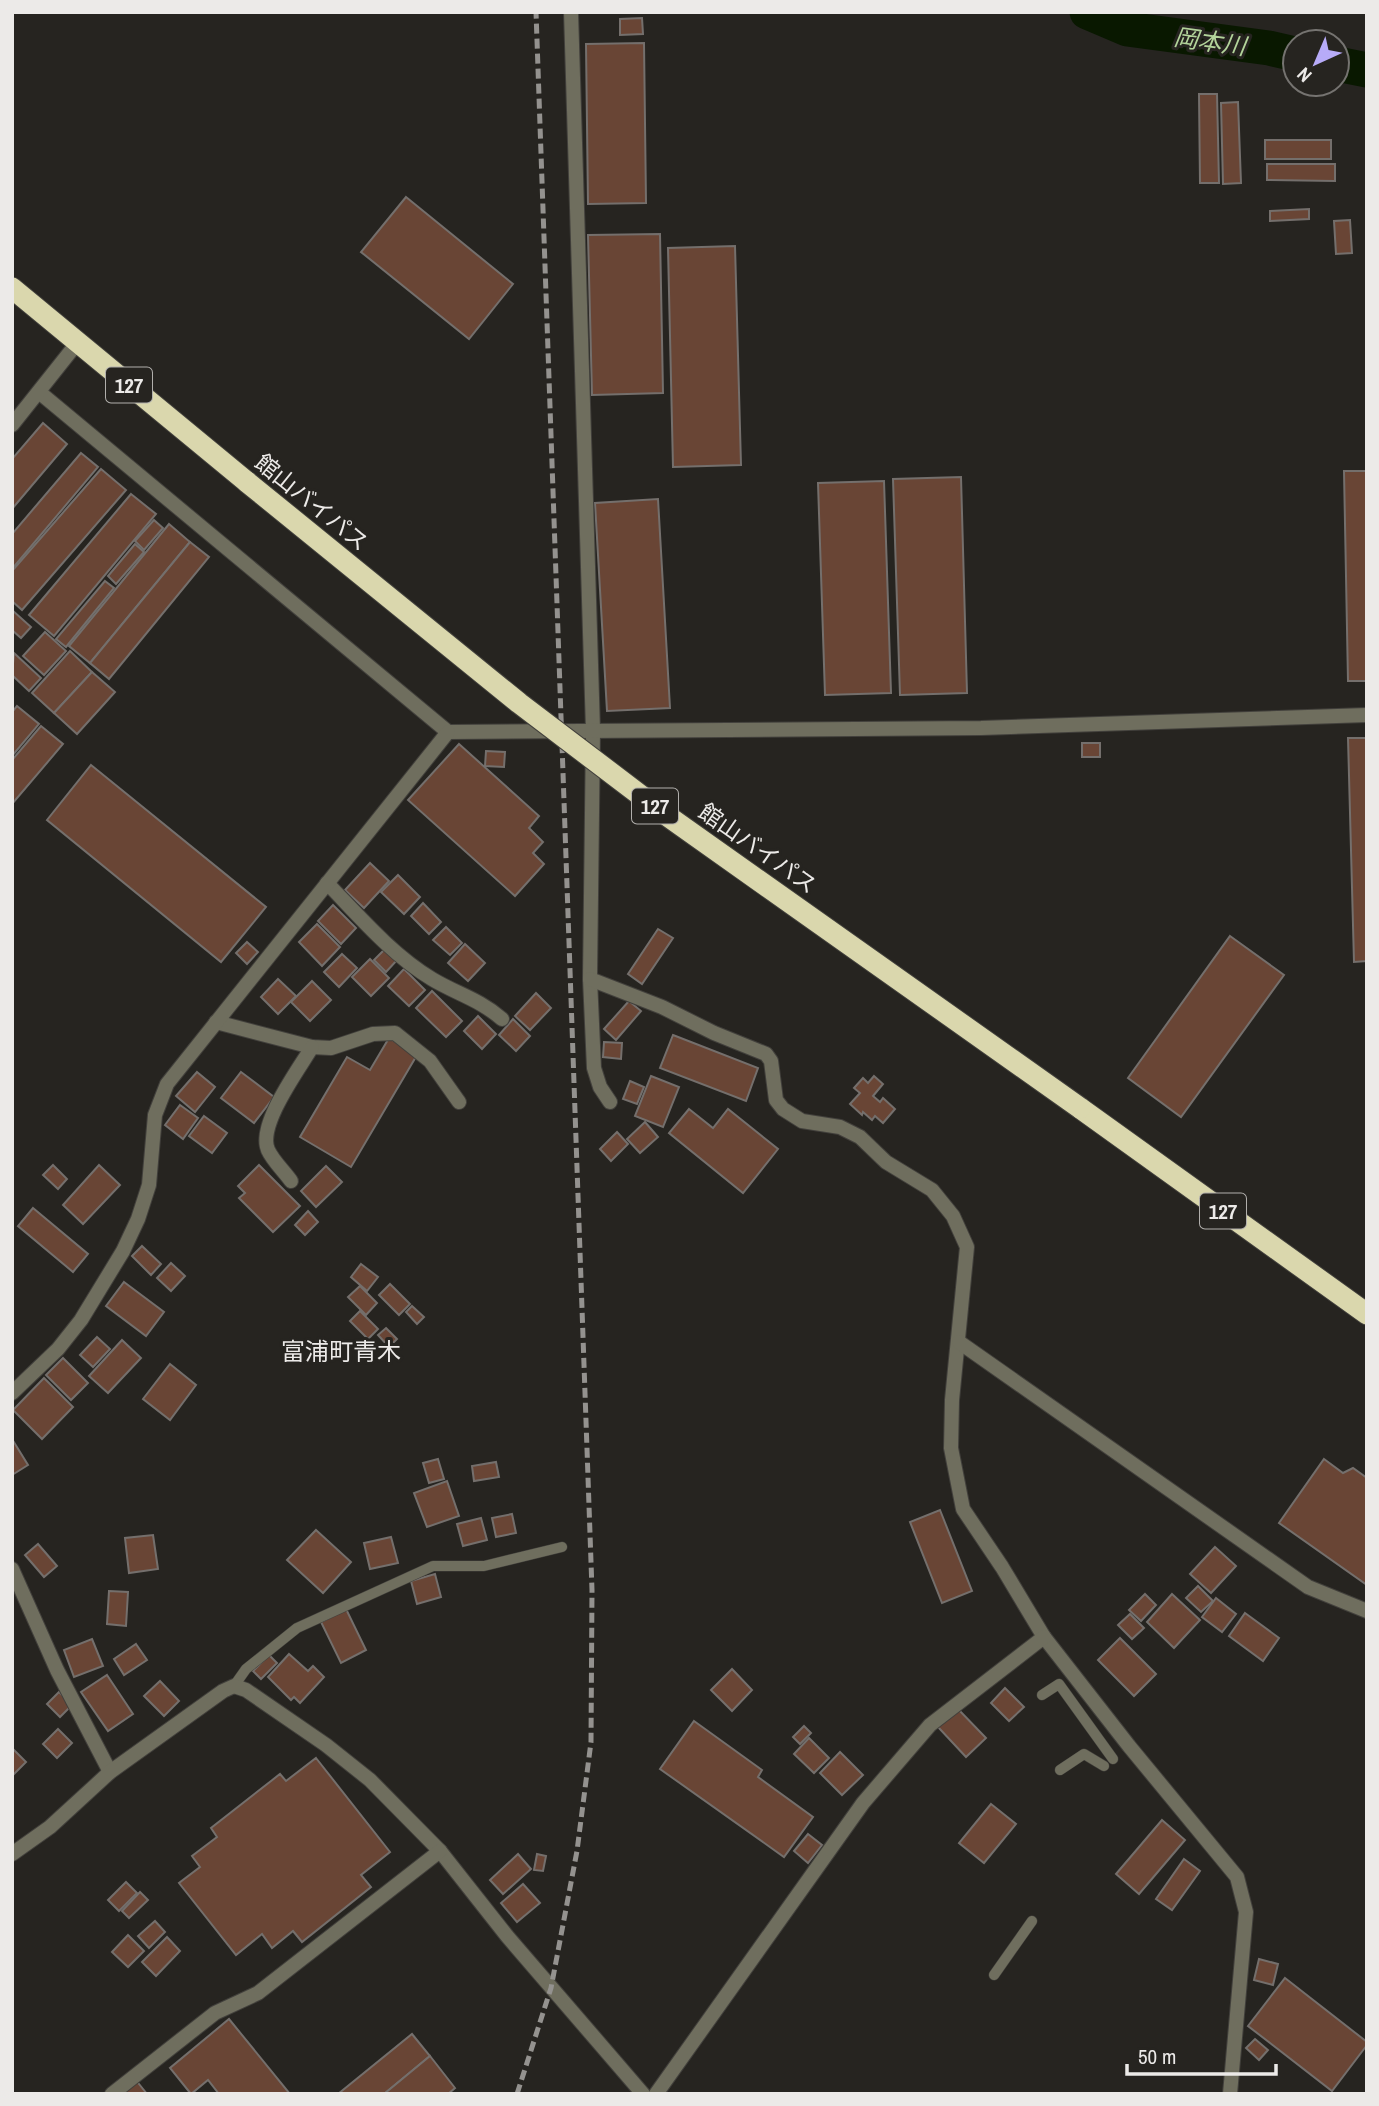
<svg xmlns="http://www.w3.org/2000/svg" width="1379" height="2106" font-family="'Archivo Narrow','Noto Sans JP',sans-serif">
	<rect width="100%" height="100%" fill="#262420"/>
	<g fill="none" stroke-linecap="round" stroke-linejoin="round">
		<g stroke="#091800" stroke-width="35">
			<polyline points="1087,12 1127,29 1269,48 1295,54"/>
			<polyline points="1337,64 1367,70"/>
		</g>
	</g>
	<g fill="#694535" stroke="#746f6c" stroke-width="2">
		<polygon points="642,18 643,34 620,35 620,19"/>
		<polygon points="644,43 646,203 588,204 586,44"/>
		<polygon points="1199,94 1217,94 1219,183 1200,183"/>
		<polygon points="1238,102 1241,183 1223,184 1221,103"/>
		<rect x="1265" y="140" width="66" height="19"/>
		<polygon points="1267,164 1335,164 1335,181 1267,180"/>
		<polygon points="406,197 513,284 469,339 361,252"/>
		<polygon points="1309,209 1309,219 1270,221 1270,211"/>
		<polygon points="1350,220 1352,253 1336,254 1334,221"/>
		<polygon points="660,234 663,393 592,395 588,235"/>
		<polygon points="735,246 741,465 673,467 668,248"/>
		<polygon points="43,423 67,444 12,509 12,459"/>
		<polygon points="81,453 98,467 12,569 12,534"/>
		<polygon points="101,469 126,490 22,610 12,601 12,571"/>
		<polygon points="1344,471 1367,471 1367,681 1348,681"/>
		<polygon points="961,477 967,693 900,695 893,479"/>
		<polygon points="884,481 891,693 825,695 818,483"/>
		<polygon points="131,494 156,514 54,636 29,615"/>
		<polygon points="658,499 670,708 607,711 595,503"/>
		<polygon points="154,520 163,528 144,550 135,541"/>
		<polygon points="169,524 190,542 90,663 69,646"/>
		<polygon points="190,542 209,557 109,679 90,663"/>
		<polygon points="135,544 144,552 116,584 108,576"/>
		<polygon points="105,581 114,588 66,647 56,639"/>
		<polygon points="12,610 31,627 21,638 12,630"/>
		<polygon points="45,632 66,651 44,675 23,656"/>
		<polygon points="70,651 92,672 54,713 32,693"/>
		<polygon points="14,653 41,678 29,691 12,675"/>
		<polygon points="92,672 115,692 77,734 54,713"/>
		<polygon points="17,706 39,724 12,756 12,712"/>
		<polygon points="41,726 63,744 12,804 12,760"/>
		<polygon points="1348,738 1367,738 1367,961 1354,962"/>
		<rect x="1082" y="743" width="18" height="14"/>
		<polygon points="459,744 539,816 529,828 543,842 533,853 544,864 515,896 408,800"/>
		<polygon points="486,751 505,752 504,767 485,766"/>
		<polygon points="91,765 266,907 221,962 47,820"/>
		<polygon points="370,863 389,881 364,908 345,890"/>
		<polygon points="398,875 420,897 404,914 381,892"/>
		<polygon points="423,903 441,922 429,934 411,916"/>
		<polygon points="333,905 356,928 341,944 318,921"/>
		<polygon points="317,924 340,947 322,966 299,942"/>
		<polygon points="446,927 462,943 450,955 433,940"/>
		<polygon points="658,929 673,938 642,984 628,974"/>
		<polygon points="1230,936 1284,975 1181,1117 1128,1078"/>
		<polygon points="247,942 258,952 247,964 236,953"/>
		<polygon points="465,944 485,963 468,981 448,963"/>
		<polygon points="386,948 398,959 386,972 374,960"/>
		<polygon points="342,954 357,968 339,987 324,972"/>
		<polygon points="370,959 389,978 371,996 352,977"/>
		<polygon points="404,969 425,990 409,1006 388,986"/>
		<polygon points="278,979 296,996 278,1014 261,997"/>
		<polygon points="312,981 331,1000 310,1021 291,1002"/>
		<polygon points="432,991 462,1021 446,1037 416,1008"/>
		<polygon points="536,993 551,1008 530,1030 515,1016"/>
		<polygon points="629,1001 641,1011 616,1040 604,1029"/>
		<polygon points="478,1016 496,1034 482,1049 464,1031"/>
		<polygon points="513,1019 530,1036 516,1051 499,1035"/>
		<polygon points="673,1035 758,1068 746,1101 660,1068"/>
		<polygon points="389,1038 417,1055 351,1167 300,1137 347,1057 370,1070"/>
		<polygon points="604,1042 622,1043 621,1059 603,1057"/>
		<polygon points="197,1072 215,1087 195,1112 176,1096"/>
		<polygon points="241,1072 274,1097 254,1123 221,1098"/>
		<polygon points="651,1076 679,1087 663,1127 635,1116"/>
		<polygon points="874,1076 883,1084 873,1096 880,1102 883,1098 895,1109 883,1123 875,1116 872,1120 863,1112 862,1115 850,1104 860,1093 854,1088 863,1078 868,1083"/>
		<polygon points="630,1081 644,1087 637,1104 623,1099"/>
		<polygon points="180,1105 198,1118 183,1139 165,1125"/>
		<polygon points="689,1109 713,1128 728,1109 778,1149 743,1193 669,1133"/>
		<polygon points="204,1116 227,1133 212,1153 189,1136"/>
		<polygon points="645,1122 658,1137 640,1153 627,1139"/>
		<polygon points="617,1132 628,1144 611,1161 600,1149"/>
		<polygon points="53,1165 67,1179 58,1189 43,1175"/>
		<polygon points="99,1165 120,1185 83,1224 63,1205"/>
		<polygon points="259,1165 300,1206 273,1232 239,1198 245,1193 238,1186"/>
		<polygon points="326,1166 342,1182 316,1207 301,1191"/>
		<polygon points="33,1208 88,1254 73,1272 18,1226"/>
		<polygon points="308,1211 318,1222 305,1235 295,1225"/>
		<polygon points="142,1246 161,1264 151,1275 132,1256"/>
		<polygon points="171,1263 185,1276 171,1291 157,1278"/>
		<polygon points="361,1264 378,1277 367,1291 351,1277"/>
		<polygon points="124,1282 164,1312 146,1336 106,1306"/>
		<polygon points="390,1284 410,1304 399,1315 379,1295"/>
		<polygon points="360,1286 377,1303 366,1315 348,1297"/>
		<polygon points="412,1306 424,1317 417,1324 406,1312"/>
		<polygon points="360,1311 378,1329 368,1339 350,1321"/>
		<polygon points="386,1328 397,1339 389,1347 378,1335"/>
		<polygon points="97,1337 110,1349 93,1367 80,1355"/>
		<polygon points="122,1340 141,1358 108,1393 89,1376"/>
		<polygon points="63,1358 88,1383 71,1400 46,1375"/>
		<polygon points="170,1364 196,1385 170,1420 143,1399"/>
		<polygon points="44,1378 73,1407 42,1439 13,1410"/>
		<polygon points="12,1439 28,1465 12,1475"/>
		<polygon points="438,1459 444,1479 429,1483 423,1463"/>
		<polygon points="1324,1459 1343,1473 1353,1468 1367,1478 1367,1585 1279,1523"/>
		<polygon points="496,1462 499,1477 474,1481 472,1466"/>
		<polygon points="447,1481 459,1516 427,1527 414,1493"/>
		<polygon points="940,1510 972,1591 942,1603 910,1522"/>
		<polygon points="512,1514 516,1533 496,1537 492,1518"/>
		<polygon points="481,1518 487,1540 463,1546 457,1524"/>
		<polygon points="316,1530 351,1562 323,1593 287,1560"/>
		<polygon points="153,1535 158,1569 129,1573 125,1538"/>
		<polygon points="391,1537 398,1563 370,1569 364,1543"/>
		<polygon points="38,1544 57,1566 44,1577 25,1555"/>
		<polygon points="1215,1547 1236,1566 1211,1593 1190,1574"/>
		<polygon points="435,1574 441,1597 417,1604 411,1581"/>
		<polygon points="1198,1586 1213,1601 1201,1612 1186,1598"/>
		<polygon points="109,1591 128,1592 126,1626 107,1624"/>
		<polygon points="1145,1594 1156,1605 1141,1621 1129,1610"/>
		<polygon points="1172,1594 1200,1620 1174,1648 1147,1622"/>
		<polygon points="1216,1598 1236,1614 1222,1632 1202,1617"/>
		<polygon points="346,1609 366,1650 341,1663 321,1622"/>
		<polygon points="1245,1613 1279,1638 1263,1661 1229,1636"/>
		<polygon points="1130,1614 1144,1628 1132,1639 1118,1625"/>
		<polygon points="1120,1638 1156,1674 1134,1696 1098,1660"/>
		<polygon points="92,1639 103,1666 74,1677 64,1650"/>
		<polygon points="136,1644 147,1660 124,1675 114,1659"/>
		<polygon points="289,1654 308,1671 313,1666 324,1677 300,1703 294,1697 291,1700 268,1677"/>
		<polygon points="269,1655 277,1663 261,1679 253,1671"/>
		<polygon points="732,1669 752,1690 732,1711 711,1690"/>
		<polygon points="107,1675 133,1714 108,1731 81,1692"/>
		<polygon points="160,1681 179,1701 164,1716 144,1696"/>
		<polygon points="1005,1688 1024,1707 1009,1721 991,1703"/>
		<polygon points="59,1692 72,1705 60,1717 47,1704"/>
		<polygon points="957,1708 986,1738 966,1757 938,1727"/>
		<polygon points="694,1721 762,1770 758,1777 813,1817 784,1857 660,1769"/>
		<polygon points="804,1726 811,1733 800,1744 793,1737"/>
		<polygon points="58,1729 72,1743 57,1758 43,1744"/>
		<polygon points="809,1738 829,1758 814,1773 794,1754"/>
		<polygon points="12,1748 26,1762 12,1776"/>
		<polygon points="840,1752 863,1775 842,1795 820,1773"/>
		<polygon points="316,1758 390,1852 361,1875 371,1887 302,1942 293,1931 272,1948 262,1934 236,1955 179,1883 200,1867 192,1856 217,1837 211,1828 280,1774 286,1781"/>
		<polygon points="991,1804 1016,1824 984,1863 959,1843"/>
		<polygon points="1162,1820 1185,1840 1139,1894 1116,1874"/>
		<polygon points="808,1834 822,1845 808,1863 794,1851"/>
		<polygon points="518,1854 531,1869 503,1894 490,1880"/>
		<polygon points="537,1854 546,1856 543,1871 534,1870"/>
		<polygon points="1184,1859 1200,1871 1172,1910 1156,1899"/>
		<polygon points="126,1882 137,1893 119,1911 108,1900"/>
		<polygon points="523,1884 540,1903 517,1922 501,1903"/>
		<polygon points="140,1892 148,1900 129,1918 122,1911"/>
		<polygon points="155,1921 165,1932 149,1948 138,1936"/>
		<polygon points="128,1935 144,1951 128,1967 112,1952"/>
		<polygon points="167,1937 180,1951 156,1976 142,1962"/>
		<polygon points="1259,1959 1278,1964 1273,1985 1254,1980"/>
		<polygon points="1285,1978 1367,2042 1367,2045 1332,2091 1248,2026"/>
		<polygon points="229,2019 290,2094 219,2094 208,2080 191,2094 170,2068"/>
		<polygon points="412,2034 430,2056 384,2094 338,2094"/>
		<polygon points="1255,2039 1268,2050 1259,2060 1246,2048"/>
		<polygon points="430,2056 455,2088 448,2094 384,2094"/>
		<polygon points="135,2079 147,2094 116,2094"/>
	</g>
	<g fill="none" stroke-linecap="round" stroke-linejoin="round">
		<g stroke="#42403c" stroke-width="11">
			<g id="lane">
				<polyline points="234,1686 246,1669 297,1628 433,1566 484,1566 562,1547"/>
				<polyline points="1042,1695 1059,1684 1113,1759"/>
				<polyline points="1060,1770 1084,1754 1104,1766"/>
				<polyline points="994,1975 1032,1921"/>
			</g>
		</g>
		<g stroke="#42403c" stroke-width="16">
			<g id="street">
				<polyline points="571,12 593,730 590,979 594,1068 600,1087 610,1102"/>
				<polyline points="39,392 448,732 981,728 1367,715"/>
				<polyline points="12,425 78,342"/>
				<path d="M 327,883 C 359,916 391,954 432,979 C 457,994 479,999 502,1019"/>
				<polyline points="590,979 662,1007 714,1033 766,1054 771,1061 776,1100 783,1109 802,1121 840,1127 860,1137 886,1162 932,1190 953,1216 967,1247 952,1400 951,1448 963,1509 1002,1567 1044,1637 1129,1746 1237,1877 1246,1912 1230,2094"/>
				<polyline points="216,1022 312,1047 331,1048 373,1034 395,1033 430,1061 459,1102"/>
				<path d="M 291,1181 C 284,1171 273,1161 268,1150 C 257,1125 299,1069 312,1047"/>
				<polyline points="959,1342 1308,1587 1367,1611"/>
				<polyline points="12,1393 58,1349 81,1320 123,1251 138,1219 149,1185 155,1115 167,1084 448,732"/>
				<polyline points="12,1569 57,1670 110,1772"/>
				<polyline points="12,1854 50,1827 110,1772 223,1691 234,1686 246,1690 326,1745 370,1780 440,1851 507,1936 643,2094"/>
				<polyline points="112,2094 215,2013 258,1993 440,1851"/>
				<polyline points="656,2094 863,1803 930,1725 1044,1637"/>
			</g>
		</g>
		<g stroke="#42403c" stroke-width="23">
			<g id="highway">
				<polyline points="12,288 247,482"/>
				<polyline points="1080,1108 1367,1314"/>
			</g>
		</g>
		<use href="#lane" stroke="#6f6e5e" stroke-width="10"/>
		<use href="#street" stroke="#6f6e5e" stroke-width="14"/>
		<use href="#highway" stroke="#dad7ad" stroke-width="21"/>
		<polyline stroke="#94928f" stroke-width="5" stroke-dasharray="10 5" stroke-linecap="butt" points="517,2094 551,1988 577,1851 591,1742 592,1590 536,12"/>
		<g stroke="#42403c" stroke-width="23" stroke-linecap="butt">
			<polyline id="highway-bridge" points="247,482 519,703 669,817 1080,1108"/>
		</g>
		<use href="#highway-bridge" stroke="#dad7ad" stroke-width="21"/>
	</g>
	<g text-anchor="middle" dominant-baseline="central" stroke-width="6" stroke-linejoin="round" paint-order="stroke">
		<g fill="#262420" stroke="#b1afac" stroke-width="2">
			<rect x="106" y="367.5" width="46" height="35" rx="5"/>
			<rect x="632" y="788.5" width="46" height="35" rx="5"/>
			<rect x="1200" y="1193.5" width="46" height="35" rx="5"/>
		</g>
		<g font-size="21" font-weight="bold" fill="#eceae8">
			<text x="129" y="385">127</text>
			<text x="655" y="806">127</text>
			<text x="1223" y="1211">127</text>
		</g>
		<g font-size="23" fill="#eceae8" stroke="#262420">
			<text transform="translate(312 502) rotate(39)">館山バイパス</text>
			<text transform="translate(758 848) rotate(35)">館山バイパス</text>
		</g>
		<g font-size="24" font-style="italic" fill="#b3d49b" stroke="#262420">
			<text transform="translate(1210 41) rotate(8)">岡本川</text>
		</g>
		<g font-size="24" fill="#eceae8" stroke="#262420">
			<text x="341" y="1351">富浦町青木</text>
		</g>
	</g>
	<rect width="1379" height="2106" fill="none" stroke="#eceae8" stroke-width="28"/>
	<g transform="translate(1316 63) rotate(224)"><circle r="33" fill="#262420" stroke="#757370" stroke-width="2"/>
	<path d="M0-5L12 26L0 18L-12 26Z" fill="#b7abf8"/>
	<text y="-10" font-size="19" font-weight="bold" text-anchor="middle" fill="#eceae8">N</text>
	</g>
	<path d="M1127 2064v10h149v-10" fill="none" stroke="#eceae8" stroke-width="3.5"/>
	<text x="1138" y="2064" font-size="21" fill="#eceae8" stroke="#262420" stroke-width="5" paint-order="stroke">50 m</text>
</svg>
